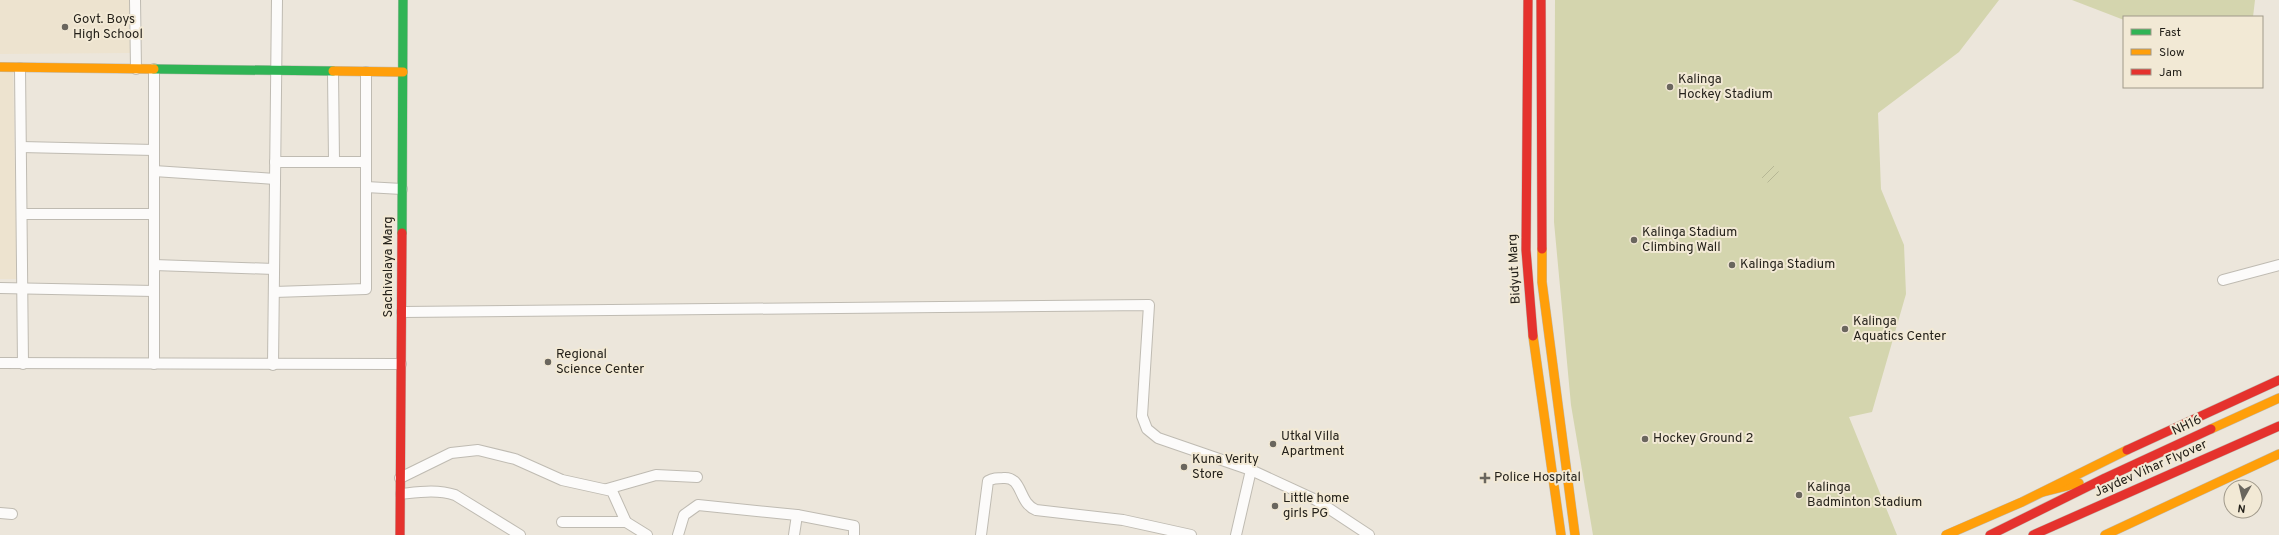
<svg xmlns="http://www.w3.org/2000/svg" width="2279" height="535" font-family="Overpass,sans-serif">
	<defs>
		<pattern id="garden-furrows" width="10" height="10" patternUnits="userSpaceOnUse"><rect width="10" height="10" fill="#d4d5ae"/><path d="M-1 1l2-2M0 10L10 0M9 11l2-2" fill="none" stroke="#b6b795"/></pattern>
	</defs>
	<rect width="100%" height="100%" fill="#ece6db"/>
	<g fill="#ede3cf">
		<polygon points="0,0 129,0 130,53 0,54"/>
		<polygon points="0,71 13,71 17,279 0,279"/>
	</g>
	<g fill="#d4d5ae">
		<polygon points="1555,0 1999,0 1959,52 1878,113 1881,189 1904,245 1906,294 1872,412 1849,417 1897,535 1593,535 1571,405 1554,222"/>
		<polygon points="2072,0 2255,0 2253,17 2124,17 2124,20"/>
	</g>
	<circle fill="url(#garden-furrows)" cx="1770" cy="174" r="9"/>
	<g fill="none" stroke-linecap="round" stroke-linejoin="round">
		<g stroke="#bfbbb2" stroke-width="12">
			<g id="street">
				<polyline points="135,0 136,69"/>
				<polyline points="20,68 23,364"/>
				<polyline points="154,69 154,364"/>
				<polyline points="333,72 334,161"/>
				<polyline points="21,147 154,150"/>
				<polyline points="275,162 366,162"/>
				<polyline points="154,171 275,179"/>
				<polyline points="366,187 402,189"/>
				<polyline points="22,214 154,214"/>
				<polyline points="154,265 274,269"/>
				<polyline points="2223,280 2279,265"/>
				<polyline points="0,288 154,291"/>
				<polyline points="274,292 366,289 366,72"/>
				<polyline points="402,312 1149,305 1142,416 1147,429 1158,438 1251,470 1316,500 1369,535"/>
				<polyline points="0,363 401,364"/>
				<polyline points="273,365 277,0"/>
				<polyline points="400,478 451,453 478,450 515,459 562,480 612,491 626,522"/>
				<polyline points="607,489 656,475 697,477"/>
				<path d="M 401,494 C 419,492 437,489 455,495 L 520,535"/>
				<polyline points="0,513 12,514"/>
				<polyline points="562,522 626,522 647,535"/>
				<polyline points="678,535 684,515 698,505 797,515 854,526 854,535"/>
				<polyline points="794,535 797,515"/>
				<path d="M 981,535 L 988,481 C 993,478 997,478 1003,478 C 1023,476 1018,503 1036,510 L 1123,520 L 1191,535"/>
				<polyline points="1236,535 1251,470"/>
			</g>
		</g>
		<g stroke="#bfbbb2" stroke-width="10">
			<g id="fast">
				<polyline points="154,69 333,71"/>
				<polyline points="402,233 403,0"/>
			</g>
		</g>
		<g stroke="#bfbbb2" stroke-width="10">
			<g id="slow">
				<polyline points="0,67 154,69"/>
				<polyline points="333,71 403,72"/>
				<polyline points="1542,249 1542,282 1575,535"/>
				<polyline points="1533,336 1561,535"/>
				<polyline points="2211,429 2279,398"/>
				<polyline points="2043,492 2079,483"/>
				<polyline points="1946,535 2022,502 2127,450"/>
				<polyline points="2105,535 2279,454"/>
			</g>
		</g>
		<g stroke="#bfbbb2" stroke-width="10">
			<g id="jam">
				<polyline points="1528,0 1526,250 1533,336"/>
				<polyline points="1541,0 1542,249"/>
				<polyline points="2127,450 2279,380"/>
				<polyline points="400,535 402,233"/>
				<polyline points="1990,535 2105,478 2211,429"/>
				<polyline points="2033,535 2279,426"/>
			</g>
		</g>
		<use href="#street" stroke="#fcfbfa" stroke-width="10"/>
		<use href="#fast" stroke="#30b455" stroke-width="9"/>
		<use href="#slow" stroke="#ff9f0a" stroke-width="9"/>
		<use href="#jam" stroke="#e5322d" stroke-width="9"/>
	</g>
	<g fill="#6a665e" stroke="#f2e9d5" stroke-width="1.5">
		<circle cx="65" cy="27" r="4"/>
		<circle cx="1670" cy="87" r="4"/>
		<circle cx="1634" cy="240" r="4"/>
		<circle cx="1732" cy="265" r="4"/>
		<circle cx="1845" cy="329" r="4"/>
		<circle cx="548" cy="362" r="4"/>
		<circle cx="1645" cy="439" r="4"/>
		<circle cx="1273" cy="444" r="4"/>
		<circle cx="1184" cy="467" r="4"/>
		<path d="M1483 472h4v4h4v4h-4v4h-4v-4h-4v-4h4z"/>
		<circle cx="1799" cy="495" r="4"/>
		<circle cx="1275" cy="506" r="4"/>
	</g>
	<g text-anchor="middle" dominant-baseline="central" stroke-width="4" stroke-linejoin="round" paint-order="stroke">
		<g font-size="13" fill="#24211a" stroke="#f2e9d5" text-anchor="start">
			<text x="73" y="20">Govt. Boys<tspan x="73" dy="15">High School</tspan></text>
			<text x="1678" y="80">Kalinga<tspan x="1678" dy="15">Hockey Stadium</tspan></text>
			<text x="1642" y="233">Kalinga Stadium<tspan x="1642" dy="15">Climbing Wall</tspan></text>
			<text x="1740" y="265">Kalinga Stadium</text>
			<text x="1853" y="322">Kalinga<tspan x="1853" dy="15">Aquatics Center</tspan></text>
			<text x="556" y="355">Regional<tspan x="556" dy="15">Science Center</tspan></text>
			<text x="1281" y="437">Utkal Villa<tspan x="1281" dy="15">Apartment</tspan></text>
			<text x="1653" y="439">Hockey Ground 2</text>
			<text x="1192" y="460">Kuna Verity<tspan x="1192" dy="15">Store</tspan></text>
			<text x="1494" y="478">Police Hospital</text>
			<text x="1807" y="488">Kalinga<tspan x="1807" dy="15">Badminton Stadium</tspan></text>
			<text x="1283" y="499">Little home<tspan x="1283" dy="15">girls PG</tspan></text>
		</g>
		<g font-size="13" fill="#24211a" stroke="#f2e9d5">
			<text transform="translate(389 267) rotate(-90)">Sachivalaya Marg</text>
			<text transform="translate(1515 269) rotate(-93)">Bidyut Marg</text>
			<text transform="translate(2187 426) rotate(-25)">NH16</text>
			<text transform="translate(2151 469) rotate(-24)">Jaydev Vihar Flyover</text>
		</g>
	</g>
	<rect x="2123" y="16" width="140" height="72" fill="#f2e9d5" stroke="#a0998a"/>
	<rect x="2131" y="29" width="20" height="6" fill="#30b455" stroke="#a0998a"/>
	<text x="2159" y="36" font-size="12" fill="#24211a">Fast</text>
	<rect x="2131" y="49" width="20" height="6" fill="#ff9f0a" stroke="#a0998a"/>
	<text x="2159" y="56" font-size="12" fill="#24211a">Slow</text>
	<rect x="2131" y="69" width="20" height="6" fill="#e5322d" stroke="#a0998a"/>
	<text x="2159" y="76" font-size="12" fill="#24211a">Jam</text>
	<g transform="translate(2243 499) rotate(188)"><circle r="19" fill="#f2e9d5" stroke="#a0998a"/>
	<path d="M0-3L7 15L0 10L-7 15Z" fill="#6a665e"/>
	<text y="-6" font-size="11" font-weight="bold" text-anchor="middle" fill="#24211a">N</text>
	</g>
</svg>
